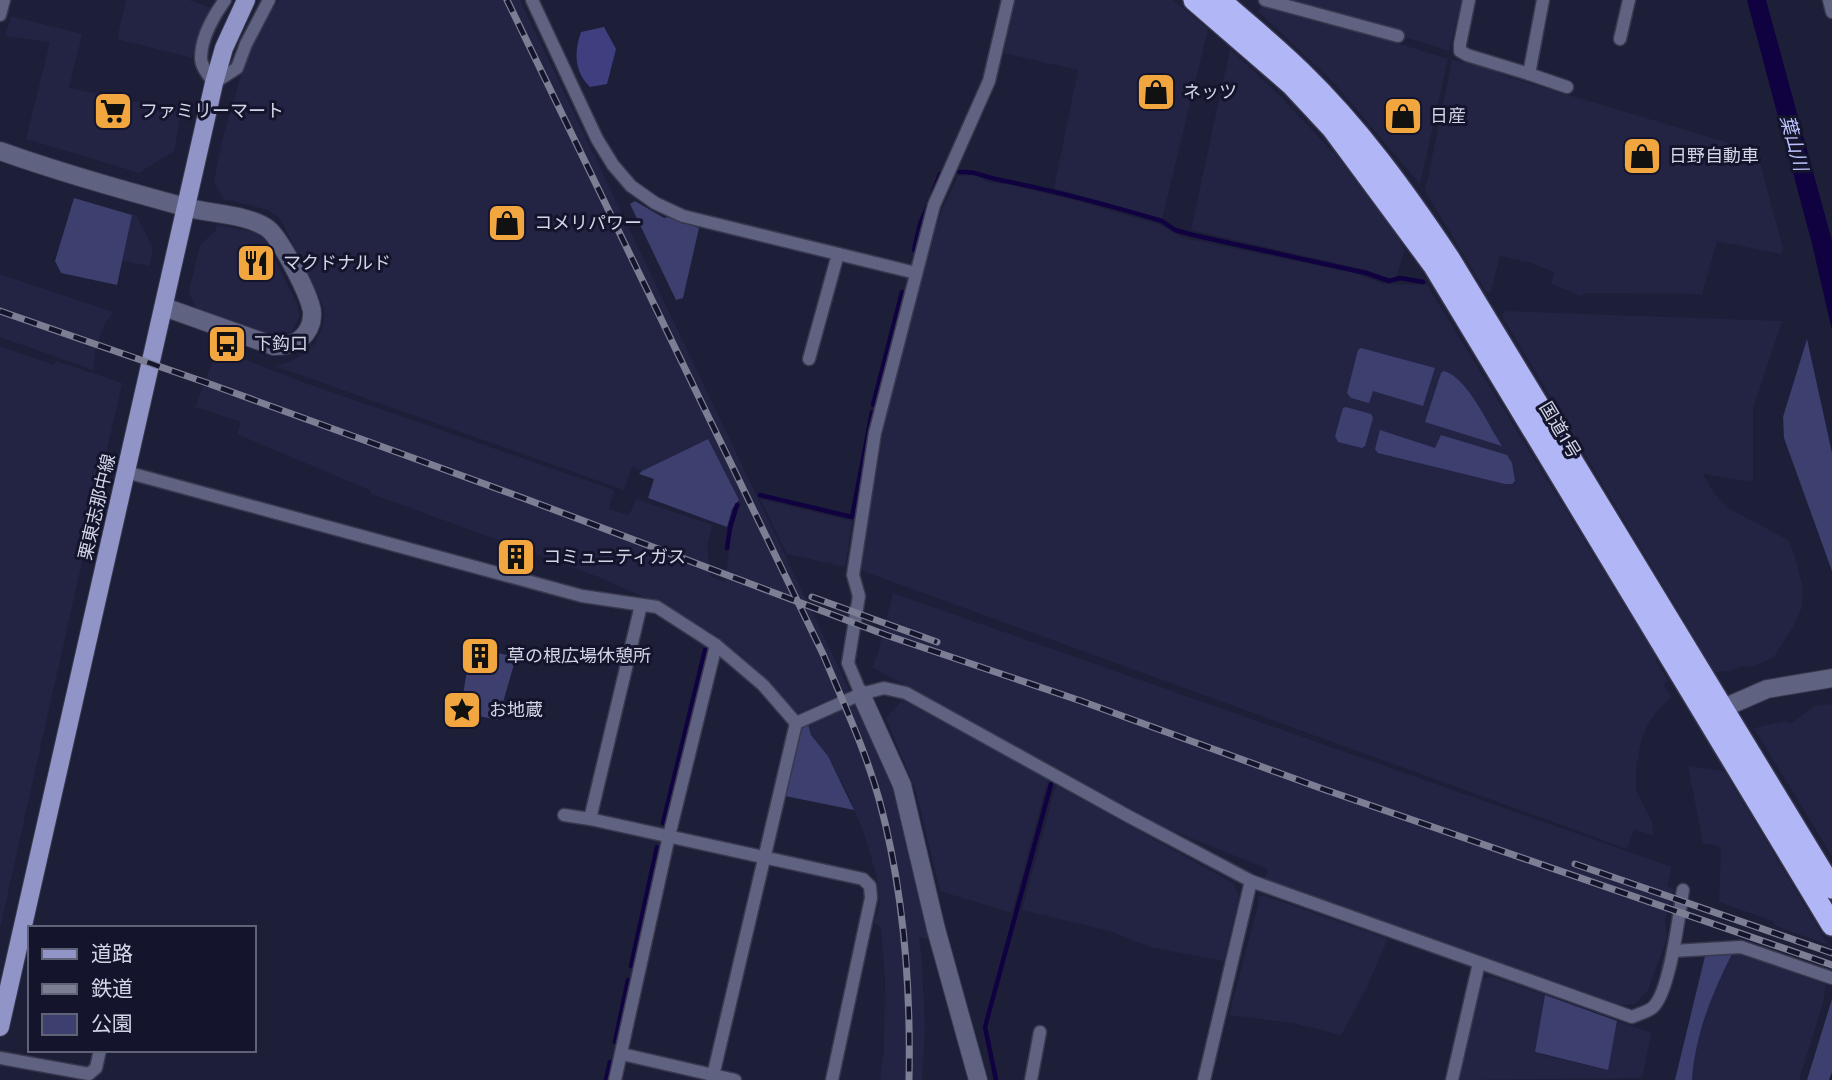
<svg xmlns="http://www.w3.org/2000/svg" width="1832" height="1080" font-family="'Fira Sans','Noto Sans JP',sans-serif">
	<rect width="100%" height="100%" fill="#1d1e37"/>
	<g fill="#232444">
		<polygon points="126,0 188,0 212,8 192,58 117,39"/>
		<polygon points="279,0 520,0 848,687 847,692 798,713 742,656 715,635 671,609 596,576 372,494 369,490 237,434 241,422 195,407 217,349 308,384 614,490 609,509 629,515 636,499 712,525 707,547 711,577 725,582 732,528 737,510 741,505 708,439 642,471 632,467 624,490 275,366 291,361 306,353 315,343 324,324 324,308 282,222 276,215 265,209 223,199 214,180 223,137 245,62 261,28"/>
		<polygon points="1014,0 1173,0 1208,29 1162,219 1054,188 1078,70 1004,53"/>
		<polygon points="1287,0 1462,0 1449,51"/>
		<polygon points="1263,5 1331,22 1448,59 1420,184 1333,82 1258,11"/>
		<polygon points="11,16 82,34 69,88 138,102 182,107 174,151 139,173 26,139 50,42 5,36"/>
		<polygon points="1230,49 1281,97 1338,158 1394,232 1405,250 1395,280 1366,270 1191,230"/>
		<polygon points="1452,60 1488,68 1508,77 1730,143 1729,158 1736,158 1737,162 1758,156 1783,248 1781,254 1717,241 1702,294 1584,293 1583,297 1551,284 1554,272 1529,262 1500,256 1491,292 1486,292 1425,191"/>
		<polygon points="976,175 988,182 1011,185 1074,200 1158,224 1184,238 1354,273 1384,284 1427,285 1656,657 1655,659 1668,681 1663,684 1672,698 1660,707 1649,722 1641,741 1636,769 1636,790 1652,822 1654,836 1634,829 1627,849 860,570 885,421 931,242 942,210 958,176"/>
		<polygon points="132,215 136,215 153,248 149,266 121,260"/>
		<polygon points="217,225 255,232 265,240 298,306 299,317 292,331 277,337 267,335 196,309 189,291 200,245 216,230"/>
		<polygon points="0,274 113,312 103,327 95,351 93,370 0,337"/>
		<polygon points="1505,311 1782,321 1753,409 1753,482 1703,474 1714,493 1728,508 1788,540 1795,556 1803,588 1802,607 1794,626 1773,658 1752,667 1744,666 1729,671 1715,672 1502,316"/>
		<polygon points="0,346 54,365 56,361 122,383 0,928"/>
		<polygon points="760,499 852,521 845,567 787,554"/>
		<polygon points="893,593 1672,867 1667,886 1674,889 1665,921 1667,938 1648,990 1635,1004 1618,1006 1264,879 1268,869 1168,829 872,667 878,653"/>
		<polygon points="902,700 1048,779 1012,913 940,891 916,791 886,718"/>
		<polygon points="1832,704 1832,856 1754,728 1785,721 1792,723 1814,706"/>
		<polygon points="851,705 855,705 881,751 894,781 912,872 929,939 919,937 922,960 925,1031 922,1080 880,1080 884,1049 885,981 881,927 874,923 880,904 877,878 865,836 847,792 828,756 811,735 808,724"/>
		<polygon points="1688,766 1724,771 1828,945 1774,925 1775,922 1719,902 1721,851 1719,846 1703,843"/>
		<polygon points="1056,785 1233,883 1239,896 1224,961 1150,947 1110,931 1022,910"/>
		<polygon points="1263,895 1388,939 1366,989 1341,1035 1293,1023 1229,1015 1258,905 1258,897"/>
		<polygon points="1736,953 1826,984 1823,1004 1799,1080 1692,1080 1695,1049 1713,992 1732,954"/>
		<polygon points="1490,976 1545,995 1535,1053 1607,1070 1617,1021 1651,1033 1642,1078 1460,1080 1480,981"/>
	</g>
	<g fill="#3d3f6e">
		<polygon points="74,198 132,215 117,285 61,273 55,261"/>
		<polygon points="635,201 664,218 668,217 699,228 683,298 676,300 630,204"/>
		<polygon points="1807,339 1832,453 1832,571 1784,438 1783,417"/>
		<polygon points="1361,348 1435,368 1423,406 1373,391 1369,403 1351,398 1347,393 1358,350"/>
		<path d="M 1444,371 C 1468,378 1488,425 1502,446 L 1425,422 L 1441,373 Z"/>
		<polygon points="1346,407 1371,414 1373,418 1365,446 1362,448 1338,442 1335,436 1343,408"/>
		<polygon points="1380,430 1435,448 1441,435 1507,455 1512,463 1515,481 1512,484 1505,484 1378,453 1375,449"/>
		<polygon points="708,439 739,500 732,509 727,527 648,498 654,479 639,474 642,471"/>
		<polygon points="471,647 516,657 498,720 460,712"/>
		<polygon points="808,724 811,735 828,756 854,810 785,796 799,731"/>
		<path d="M 1732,954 C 1712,993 1695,1035 1692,1080 L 1675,1080 L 1705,956 Z"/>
		<polygon points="1545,995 1617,1021 1608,1070 1535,1052"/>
		<polygon points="1832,999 1832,1072 1829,1080 1807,1080"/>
	</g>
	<path fill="#3f3f80" d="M 604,27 L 616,49 L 607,84 L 590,87 C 574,71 574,53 581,32 Z"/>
	<polygon fill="#100241" points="1747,0 1766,0 1832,241 1832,330 1812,244"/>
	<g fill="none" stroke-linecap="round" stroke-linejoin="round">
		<g stroke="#100241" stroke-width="4.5">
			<path d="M 959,172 C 978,171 982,177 1000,180 C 1056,191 1108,205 1162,221 L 1175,230 L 1193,235 L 1366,273 L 1389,281 L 1400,278 L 1423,282"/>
			<polyline points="933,193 940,174"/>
			<polyline points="914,250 920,224 930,201"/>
			<polyline points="873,405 902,292"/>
			<polyline points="760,495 852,517 872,412"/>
			<polyline points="727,548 730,528 737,505"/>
			<polyline points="663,823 705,650"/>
			<polyline points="631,966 657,847"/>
			<polyline points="615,1042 628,980"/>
			<polyline points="606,1080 610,1062"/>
			<polyline points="996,1080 985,1027 1051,784"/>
		</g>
		<g stroke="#38384e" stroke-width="15">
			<g id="street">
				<path d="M 225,0 C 214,15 201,38 201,58 C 201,67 209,76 214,83 L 237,68 L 246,44 L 269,0"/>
				<polyline points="532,0 597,139 613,165 631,186 655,203 683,216 916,273"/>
				<polyline points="1265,0 1398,36"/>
				<polyline points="1469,0 1460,44 1460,51 1467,55 1529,74 1543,0"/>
				<polyline points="1829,0 1832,12"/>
				<polyline points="0,15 4,0"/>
				<polyline points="1620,39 1629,0"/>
				<polyline points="1529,74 1567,87"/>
				<polyline points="809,359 838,254"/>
				<polyline points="126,472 582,596 657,607 716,645 763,685 796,723"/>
				<polyline points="861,694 848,663 859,596 853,575 875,433 934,205 989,81 1008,0"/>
				<polyline points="564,815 590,819 863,879 870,886 871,898 832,1080"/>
				<polyline points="590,819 641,605"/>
				<polyline points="1673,951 1741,947 1832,978"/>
				<polyline points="622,1054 735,1080"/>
				<polyline points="0,1058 89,1074 96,1068 100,1050"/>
				<polyline points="615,1080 669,836 716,645"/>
				<path d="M 712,1080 L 796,723 L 861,694 L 884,688 L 906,693 L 1128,816 L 1251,881 L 1632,1017 C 1638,1014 1647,1012 1652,1008 C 1670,994 1679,914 1683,890"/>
				<polyline points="1031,1080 1040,1032"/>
				<polyline points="1204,1080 1251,881"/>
				<polyline points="1452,1080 1479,963"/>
			</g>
		</g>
		<g stroke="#38384e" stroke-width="20">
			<g id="secondary">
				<path d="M 0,151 C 61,173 122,190 185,207 C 209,214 247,214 267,228 C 280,237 307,291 311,307 C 313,312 312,318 311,323 C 305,341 292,346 274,346 L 164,307"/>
				<polyline points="861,694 902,785 936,929 978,1080"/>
				<polyline points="1712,713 1767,689 1832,678"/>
			</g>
		</g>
		<g stroke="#38384e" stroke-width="20">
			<polyline id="primary" points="0,1027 214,83 224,48 246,0"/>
		</g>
		<g stroke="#38384e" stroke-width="24">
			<g id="highway">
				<polyline points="1194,0 1292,85 1332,128 1434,266 1832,925"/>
				<path d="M 1220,0 C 1247,24 1276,47 1301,72 C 1358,127 1405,192 1449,258 L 1832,888"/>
			</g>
		</g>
		<use href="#street" stroke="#5f6280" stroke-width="12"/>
		<use href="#secondary" stroke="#5f6280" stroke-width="18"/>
		<use href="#primary" stroke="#9094c7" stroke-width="18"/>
		<use href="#highway" stroke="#b1b6f6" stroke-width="21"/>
		<g stroke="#7c7e93" stroke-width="7">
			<g id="rail">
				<path d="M 507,0 L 823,654 C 843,702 865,749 879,799 C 904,891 911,985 909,1080"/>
				<polyline points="0,311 207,383 523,498 886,635 1081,701 1323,789 1832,965"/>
				<polyline points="812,597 937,642"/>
				<polyline points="1575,864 1832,953"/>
			</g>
		</g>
		<use href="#rail" stroke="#14152d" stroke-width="4.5" stroke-dasharray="13" stroke-linecap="butt"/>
	</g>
	<defs>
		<g id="shop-square" transform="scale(2.0125)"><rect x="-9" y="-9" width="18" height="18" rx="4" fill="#f1a640" stroke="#14152d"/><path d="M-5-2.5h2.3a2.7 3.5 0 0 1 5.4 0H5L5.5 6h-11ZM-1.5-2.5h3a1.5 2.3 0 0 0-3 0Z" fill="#111"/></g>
		<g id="supermarket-square" transform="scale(2.0125)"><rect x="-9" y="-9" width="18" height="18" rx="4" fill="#f1a640" stroke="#14152d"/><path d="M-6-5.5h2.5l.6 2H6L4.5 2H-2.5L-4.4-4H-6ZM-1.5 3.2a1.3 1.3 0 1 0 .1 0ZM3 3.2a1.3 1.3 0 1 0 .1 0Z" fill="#111"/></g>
		<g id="restaurant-square" transform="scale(2.0125)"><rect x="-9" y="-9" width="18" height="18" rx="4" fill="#f1a640" stroke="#14152d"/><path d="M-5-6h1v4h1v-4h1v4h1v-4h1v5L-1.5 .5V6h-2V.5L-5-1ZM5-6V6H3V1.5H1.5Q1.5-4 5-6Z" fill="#111"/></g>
		<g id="bus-square" transform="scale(2.0125)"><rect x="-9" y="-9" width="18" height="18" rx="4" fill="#f1a640" stroke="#14152d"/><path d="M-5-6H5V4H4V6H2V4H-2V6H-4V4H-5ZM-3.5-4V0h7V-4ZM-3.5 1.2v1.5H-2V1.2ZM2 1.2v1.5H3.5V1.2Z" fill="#111"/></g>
		<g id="building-square" transform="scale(2.0125)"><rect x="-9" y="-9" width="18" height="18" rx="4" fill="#f1a640" stroke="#14152d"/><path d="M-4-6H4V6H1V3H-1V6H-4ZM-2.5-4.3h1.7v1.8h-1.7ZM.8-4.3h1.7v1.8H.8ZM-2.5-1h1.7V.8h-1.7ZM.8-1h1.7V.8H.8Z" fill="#111"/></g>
		<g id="sight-square" transform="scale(2.0125)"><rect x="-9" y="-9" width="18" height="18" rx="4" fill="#f1a640" stroke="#14152d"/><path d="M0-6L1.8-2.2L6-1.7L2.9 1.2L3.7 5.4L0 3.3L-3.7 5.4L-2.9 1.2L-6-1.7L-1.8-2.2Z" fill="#111"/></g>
	</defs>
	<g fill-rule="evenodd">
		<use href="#shop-square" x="1156" y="92"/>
		<use href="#supermarket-square" x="113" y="111"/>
		<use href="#shop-square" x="1403" y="116"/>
		<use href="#shop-square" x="1642" y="156"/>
		<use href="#shop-square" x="507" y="223"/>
		<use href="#restaurant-square" x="256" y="263"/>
		<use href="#bus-square" x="227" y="344"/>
		<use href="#building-square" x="516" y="557"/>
		<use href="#building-square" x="480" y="656"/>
		<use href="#sight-square" x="462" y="710"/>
	</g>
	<g text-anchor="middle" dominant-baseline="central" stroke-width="6" stroke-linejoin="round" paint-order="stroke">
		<g font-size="18" fill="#d2d5e6" stroke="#14152d" text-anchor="start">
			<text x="1183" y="92">ネッツ</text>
			<text x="140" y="111">ファミリーマート</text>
			<text x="1430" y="116">日産</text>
			<text x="1669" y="156">日野自動車</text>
			<text x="534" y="223">コメリパワー</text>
			<text x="283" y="263">マクドナルド</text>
			<text x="254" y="344">下鈎口</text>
			<text x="543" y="557">コミュニティガス</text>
			<text x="507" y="656">草の根広場休憩所</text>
			<text x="489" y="710">お地蔵</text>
		</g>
		<g font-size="18" fill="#d2d5e6" stroke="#14152d">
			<text transform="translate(1560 430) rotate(59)">国道1号</text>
			<text transform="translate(97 507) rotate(-77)">栗東志那中線</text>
		</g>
		<g font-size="19" font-style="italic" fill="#bbc0fb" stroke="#14152d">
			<text transform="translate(1794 143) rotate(75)">葉山川</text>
		</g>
	</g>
	<rect x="28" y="926" width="228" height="126" fill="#14152d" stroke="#606277" stroke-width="2"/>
	<rect x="42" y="949" width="35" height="10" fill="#9094c7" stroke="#606277" stroke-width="2"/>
	<text x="91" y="961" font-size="21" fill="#d2d5e6">道路</text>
	<rect x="42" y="984" width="35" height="10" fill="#7c7e93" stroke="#606277" stroke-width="2"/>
	<text x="91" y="996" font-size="21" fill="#d2d5e6">鉄道</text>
	<rect x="42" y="1014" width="35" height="21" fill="#3d3f6e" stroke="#606277" stroke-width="2"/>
	<text x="91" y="1031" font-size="21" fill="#d2d5e6">公園</text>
</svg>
